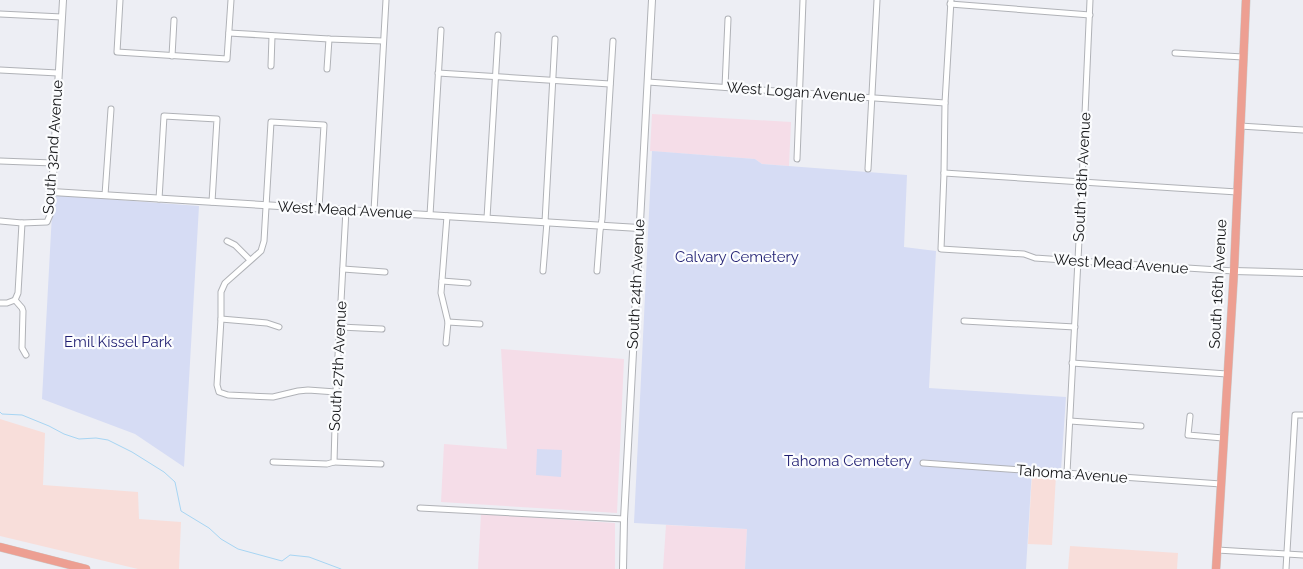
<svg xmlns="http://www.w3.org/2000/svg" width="1303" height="569" font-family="Raleway,sans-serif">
	<rect width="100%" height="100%" fill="#edeef4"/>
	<g fill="#f5dde8">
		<polygon points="652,114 791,122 789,166 762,164 755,159 650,151"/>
		<polygon points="501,349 624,359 617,513 441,502 444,444 507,449"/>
		<polygon points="481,514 615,523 615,569 478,569"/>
		<polygon points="666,525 747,529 745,569 663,569"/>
	</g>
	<g fill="#f8deda">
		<polygon points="0,419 45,433 43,485 138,492 139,519 181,522 179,569 138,569 0,536"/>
		<polygon points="1032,474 1056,475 1052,545 1028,544"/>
		<polygon points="1070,546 1178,553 1177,569 1068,569"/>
	</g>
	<g fill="#d6dcf4">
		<polygon points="652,151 755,159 762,164 907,175 904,247 936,251 929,388 1066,397 1061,470 1032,468 1026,569 745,569 747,529 634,523"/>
		<polygon points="53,195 199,206 184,467 135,434 42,399"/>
		<polygon points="537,449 562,450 561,477 536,475"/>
	</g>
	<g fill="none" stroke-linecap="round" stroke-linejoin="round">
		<polyline stroke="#a7d5f3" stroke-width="1" points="0,412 2,414 22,415 49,426 64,434 79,439 96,438 108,440 132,452 164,472 175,482 181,511 209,528 221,539 238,549 282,561 290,555 309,557 341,569"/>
		<g stroke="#b0b2b7" stroke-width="7">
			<g id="minor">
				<polyline points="120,0 117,52 227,59 231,0"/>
				<polyline points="951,0 945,103 944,173 941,249 1024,254 1035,258 1078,261 1234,271"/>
				<polyline points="950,4 1090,15"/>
				<polyline points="0,14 62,17"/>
				<polyline points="229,33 329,39 383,41"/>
				<polyline points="1175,53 1243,57"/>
				<polyline points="172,56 174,20"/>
				<polyline points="271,66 272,36"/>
				<polyline points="327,69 329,39"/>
				<polyline points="0,70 58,73"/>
				<polyline points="438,73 610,84"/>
				<polyline points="648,82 945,103"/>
				<polyline points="725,87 728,19"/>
				<polyline points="1240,126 1303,130"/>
				<polyline points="797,159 803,0"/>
				<polyline points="0,161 53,163"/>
				<polyline points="868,169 877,0"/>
				<polyline points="944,173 1237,192"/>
				<polyline points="105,195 111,109"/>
				<polyline points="159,199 164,116 217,119 212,202"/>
				<polyline points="319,208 324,125 271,122 264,241 261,251 225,283 221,292 221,319 217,385 219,392 228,395 273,397 298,391 308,390 336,392"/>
				<polyline points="374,211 386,0"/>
				<polyline points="430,215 441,30"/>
				<polyline points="487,218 498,35"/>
				<polyline points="0,221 22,223 47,222 50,215 52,192"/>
				<polyline points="545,222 555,39"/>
				<polyline points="22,223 18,293 15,300 22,308 23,311 22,348 26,355"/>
				<polyline points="227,241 235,245 250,260"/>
				<polyline points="343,269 385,272"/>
				<polyline points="543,271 547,222"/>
				<polyline points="597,271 600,231 602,219 613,41"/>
				<polyline points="442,281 468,283"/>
				<polyline points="0,303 7,303 15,300"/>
				<polyline points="221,319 267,323 279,327"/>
				<polyline points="964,321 1075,327"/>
				<polyline points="448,322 480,324"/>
				<polyline points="340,327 382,329"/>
				<polyline points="446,343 448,322 441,293 447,216"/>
				<polyline points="1072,363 1227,374"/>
				<polyline points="1190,416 1188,435 1223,438"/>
				<polyline points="1070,421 1141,426"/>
				<polyline points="273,462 327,464 334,462 336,392 346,210"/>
				<polyline points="334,462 381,464"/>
				<polyline points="923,463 1221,484"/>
				<polyline points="1067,473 1082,182 1090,0"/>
				<polyline points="420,508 624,519"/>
				<polyline points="1217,550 1303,555"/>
				<polyline points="1286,569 1295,415 1303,415"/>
			</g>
		</g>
		<g stroke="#b0b2b7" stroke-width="8">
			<g id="tertiary">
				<polyline points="63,0 52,192 639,228"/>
				<polyline points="1234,271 1303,273"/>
				<polyline points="623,569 624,519 652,0"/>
			</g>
		</g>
		<g stroke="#ccc" stroke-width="9">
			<g id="primary">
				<polyline points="0,547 86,569"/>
				<polyline points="1216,569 1234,271 1246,0"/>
			</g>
		</g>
		<use href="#minor" stroke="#fff" stroke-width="5"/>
		<use href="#tertiary" stroke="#fff" stroke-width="6"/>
		<use href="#primary" stroke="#ed9f92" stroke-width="8"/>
	</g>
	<g text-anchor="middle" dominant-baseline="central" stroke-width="4.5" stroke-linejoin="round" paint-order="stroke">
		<g font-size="15" fill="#151618" stroke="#fbfcfe">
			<text transform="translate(796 92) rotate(4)">West Logan Avenue</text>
			<text transform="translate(53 147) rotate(-86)">South 32nd Avenue</text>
			<text transform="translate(1082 177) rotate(-87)">South 18th Avenue</text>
			<text transform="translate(345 210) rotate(3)">West Mead Avenue</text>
			<text transform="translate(1121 264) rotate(4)">West Mead Avenue</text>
			<text transform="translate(636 284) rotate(-87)">South 24th Avenue</text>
			<text transform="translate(1218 284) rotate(-87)">South 16th Avenue</text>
			<text transform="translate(338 366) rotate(-87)">South 27th Avenue</text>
			<text transform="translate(1072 474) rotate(4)">Tahoma Avenue</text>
		</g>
		<g font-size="15" fill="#201f72" stroke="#fbfcfe">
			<text x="737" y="257">Calvary Cemetery</text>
			<text x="118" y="342">Emil Kissel Park</text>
			<text x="848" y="461">Tahoma Cemetery</text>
		</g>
	</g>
</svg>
